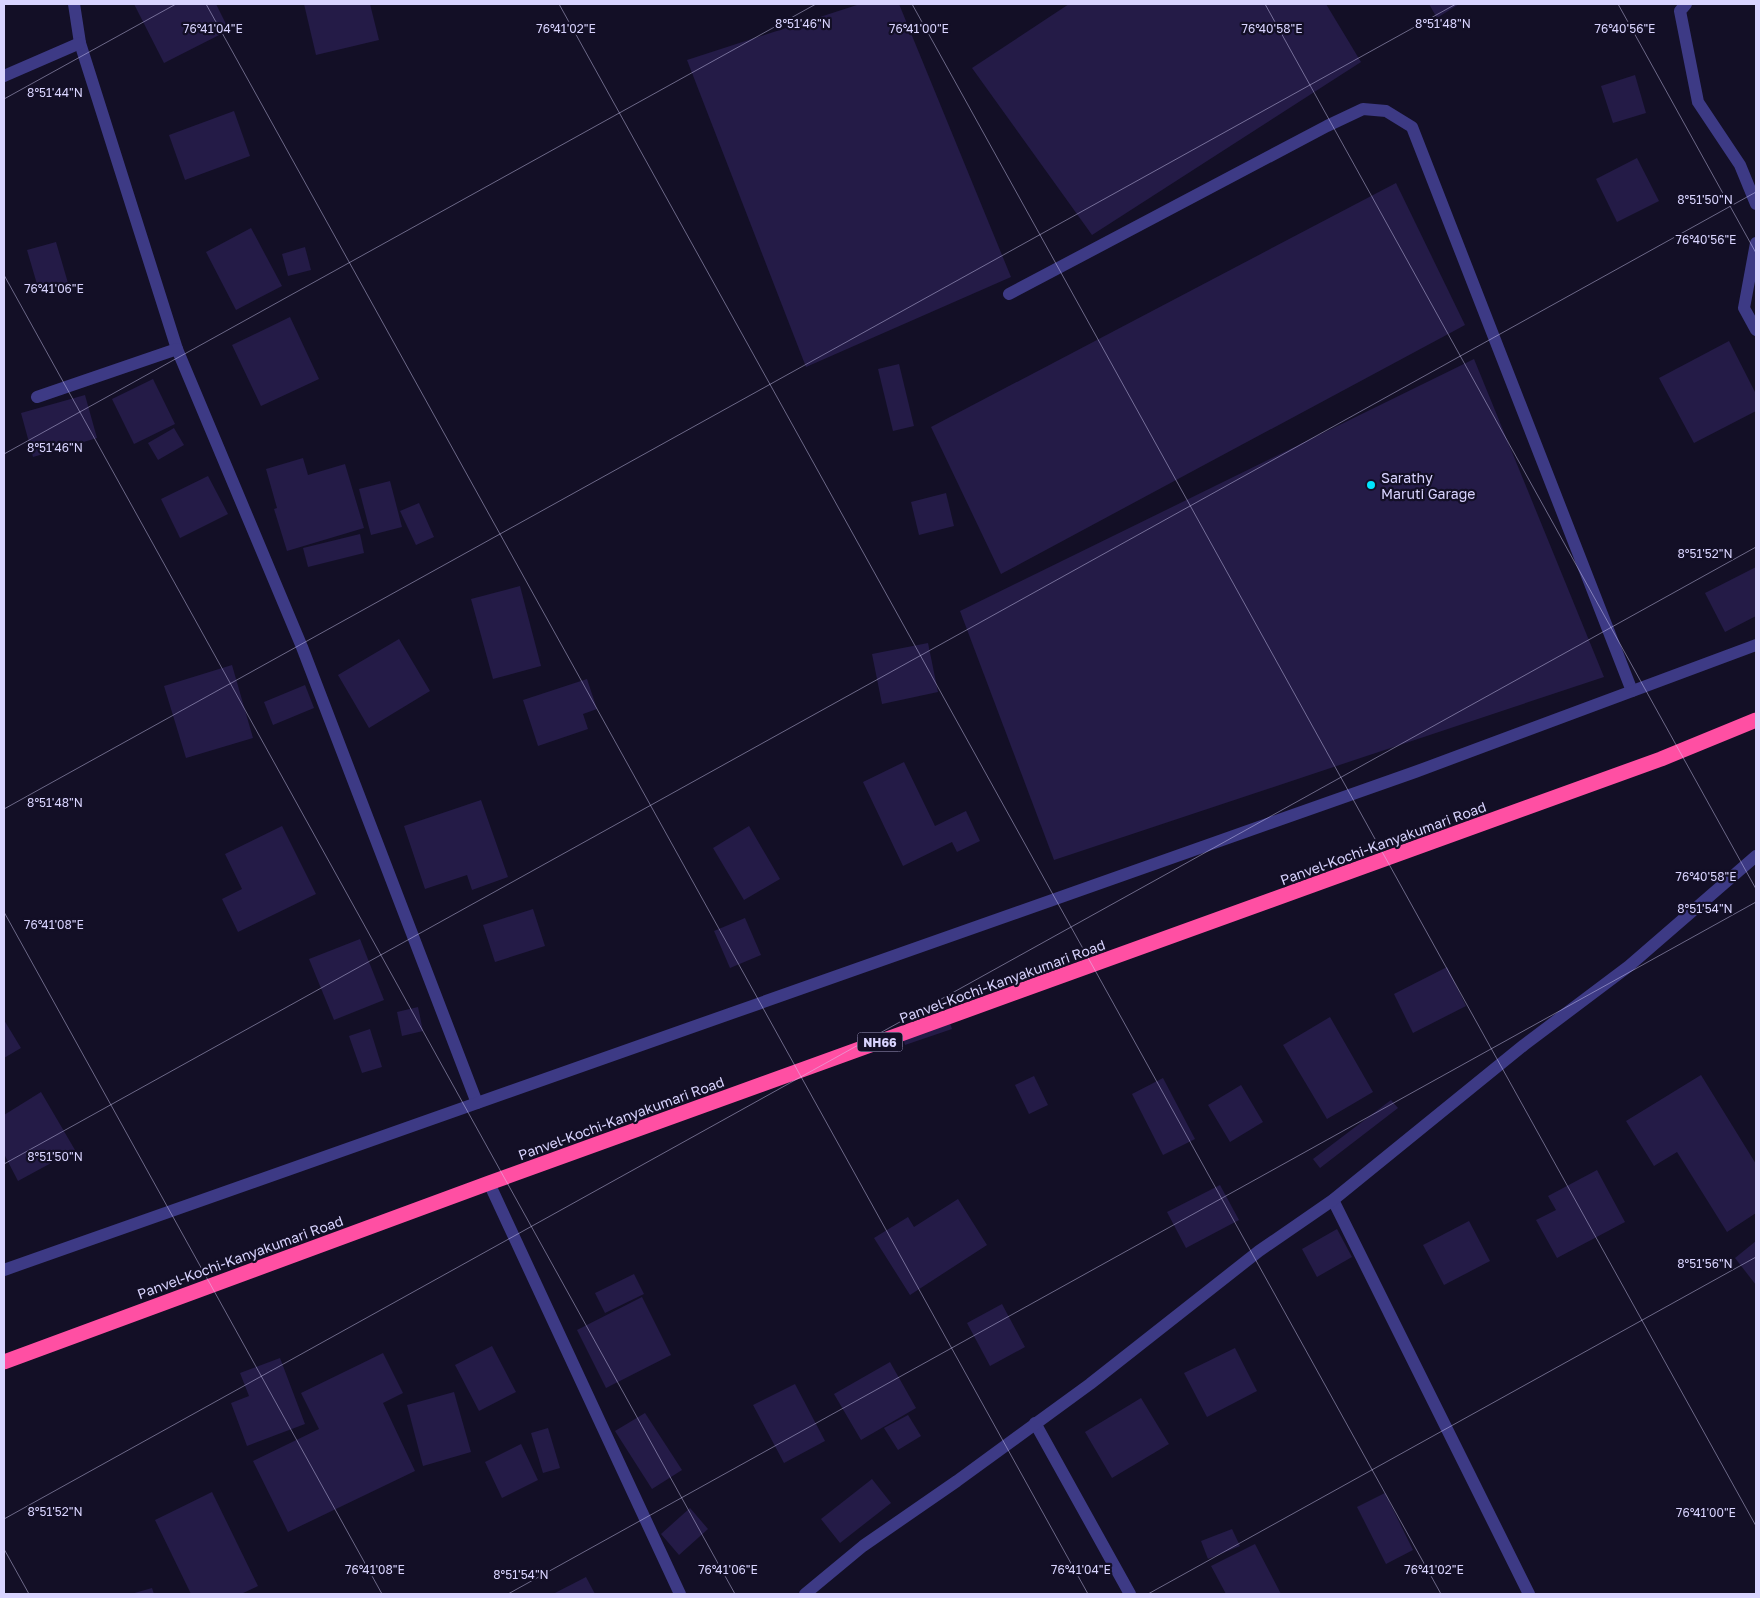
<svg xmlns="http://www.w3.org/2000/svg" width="1760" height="1598" font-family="'Golos Text',sans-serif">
	<rect width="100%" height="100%" fill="#130f26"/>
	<g fill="#241b47">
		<polygon points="134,4 216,4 229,30 164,63"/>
		<polygon points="304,4 370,4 379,40 316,55"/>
		<polygon points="860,4 899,4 1011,277 806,367 687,60"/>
		<polygon points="1069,4 1326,4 1361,62 1092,235 972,68"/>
		<polygon points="1429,4 1459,4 1437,18"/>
		<polygon points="1635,75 1646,113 1613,123 1601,86"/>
		<polygon points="234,111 250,156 185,180 169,135"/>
		<polygon points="1637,158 1659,201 1617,222 1596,179"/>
		<polygon points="1396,183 1465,325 1001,574 931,427"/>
		<polygon points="251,228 282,286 236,310 206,252"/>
		<polygon points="56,242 68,283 39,291 27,250"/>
		<polygon points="305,247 311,270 288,276 282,254"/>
		<polygon points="290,317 319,379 261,406 232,345"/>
		<polygon points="1729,341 1756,394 1756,411 1694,443 1659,378"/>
		<polygon points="1474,359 1604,677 1054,860 960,611"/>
		<polygon points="899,364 914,426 893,431 878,369"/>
		<polygon points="153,379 175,424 134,444 112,399"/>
		<polygon points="85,395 97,438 33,457 21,413"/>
		<polygon points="174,428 184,445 158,460 148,443"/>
		<polygon points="303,458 308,475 345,464 364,528 287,551 274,509 277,508 266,469"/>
		<polygon points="208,476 228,514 180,538 161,499"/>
		<polygon points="390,481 402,527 371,535 359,489"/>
		<polygon points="946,493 954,526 919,535 911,502"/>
		<polygon points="419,503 434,537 416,545 400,511"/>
		<polygon points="360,534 364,553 308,567 303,548"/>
		<polygon points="1756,567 1756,616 1725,632 1705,593"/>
		<polygon points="520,586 541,666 493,679 471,599"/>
		<polygon points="399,639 430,691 369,728 338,675"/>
		<polygon points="928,643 938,692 882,704 872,654"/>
		<polygon points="232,665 253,738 186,758 164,686"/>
		<polygon points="587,679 597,709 583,714 588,729 538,746 523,700"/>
		<polygon points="305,685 314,708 273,725 264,702"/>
		<polygon points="904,762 935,826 966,811 980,841 957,852 952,842 903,866 863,782"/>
		<polygon points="481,800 508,877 472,890 467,875 425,889 404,826"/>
		<polygon points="282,826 316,894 238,932 222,899 242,889 225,854"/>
		<polygon points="749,826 780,879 744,900 713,848"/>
		<polygon points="533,909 545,946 495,962 483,925"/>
		<polygon points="745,918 761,955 730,968 714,931"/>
		<polygon points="360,939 384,1000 334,1020 309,959"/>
		<polygon points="1447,967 1466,1006 1413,1033 1394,994"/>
		<polygon points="418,1007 423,1031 402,1036 397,1012"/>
		<polygon points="1330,1017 1373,1092 1327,1119 1283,1045"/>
		<polygon points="4,1020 21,1048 4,1058"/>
		<polygon points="949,1020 952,1029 905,1045 902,1036"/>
		<polygon points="370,1029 382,1067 362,1073 349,1036"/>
		<polygon points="1701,1075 1756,1164 1756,1213 1727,1232 1677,1152 1654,1166 1626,1121"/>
		<polygon points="1034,1076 1048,1105 1029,1114 1015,1085"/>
		<polygon points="1163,1078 1195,1139 1163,1155 1132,1094"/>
		<polygon points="1241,1085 1263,1122 1230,1142 1208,1105"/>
		<polygon points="41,1092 75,1150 18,1181 4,1154 4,1115"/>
		<polygon points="1391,1100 1398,1108 1320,1168 1313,1159"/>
		<polygon points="1597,1170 1625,1222 1557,1258 1536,1220 1556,1210 1548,1196"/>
		<polygon points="1220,1185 1239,1220 1186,1248 1167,1212"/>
		<polygon points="958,1199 987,1245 910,1295 874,1238 908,1217 914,1227"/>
		<polygon points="1469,1221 1490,1261 1444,1285 1423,1245"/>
		<polygon points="1337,1229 1352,1257 1317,1277 1302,1249"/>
		<polygon points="1756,1241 1756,1285 1735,1258"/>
		<polygon points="634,1274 644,1294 605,1313 595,1293"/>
		<polygon points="642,1297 671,1355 606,1388 577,1330"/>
		<polygon points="1002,1304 1025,1347 990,1366 967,1323"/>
		<polygon points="492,1346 516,1392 479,1411 455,1365"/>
		<polygon points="1235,1348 1257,1391 1207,1417 1184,1373"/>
		<polygon points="383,1353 403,1393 383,1403 415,1471 288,1532 253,1461 319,1429 301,1393"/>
		<polygon points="280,1358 305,1424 247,1446 231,1403 249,1396 240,1373"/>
		<polygon points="890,1362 916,1408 861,1440 834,1394"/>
		<polygon points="795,1384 825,1441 784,1463 753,1405"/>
		<polygon points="454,1392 471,1452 423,1466 407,1405"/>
		<polygon points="1141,1398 1169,1444 1112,1478 1085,1432"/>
		<polygon points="645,1413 682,1470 652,1489 615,1431"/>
		<polygon points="908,1415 921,1436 898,1450 884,1428"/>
		<polygon points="548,1428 560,1468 543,1473 531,1433"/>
		<polygon points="521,1444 538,1480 502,1498 485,1462"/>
		<polygon points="872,1479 891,1503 840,1543 821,1519"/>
		<polygon points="212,1492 258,1586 241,1594 191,1594 155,1520"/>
		<polygon points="1385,1493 1413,1550 1386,1564 1357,1507"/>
		<polygon points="690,1508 708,1529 679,1555 661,1534"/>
		<polygon points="1232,1529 1240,1546 1208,1559 1201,1541"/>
		<polygon points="1255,1544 1281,1594 1226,1594 1211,1566"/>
		<polygon points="586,1577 595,1594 553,1594"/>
		<polygon points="152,1588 154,1594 131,1594"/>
	</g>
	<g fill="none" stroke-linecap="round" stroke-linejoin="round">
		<g stroke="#3d3a85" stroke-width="12">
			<polyline points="74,4 80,43 177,349 302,647 477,1103"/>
			<polyline points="1686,4 1680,11 1698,102 1740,165 1756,204"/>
			<polyline points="4,76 80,43"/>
			<polyline points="1756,243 1744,308 1756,330"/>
			<polyline points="1009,294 1327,126 1363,109 1386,111 1412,127 1632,691"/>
			<polyline points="37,397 177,349"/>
			<polyline points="489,1183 680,1594"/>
			<polyline points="1333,1200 1529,1594"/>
			<polyline points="4,1270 1415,772 1756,645"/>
			<polyline points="1035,1423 1130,1594"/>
			<polyline points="805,1594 863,1546 957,1481 1090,1384 1259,1251 1333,1200 1524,1045 1629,966 1756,856"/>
		</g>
		<polyline stroke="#ff4fa3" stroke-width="15" points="4,1362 489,1183 1661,759 1756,720"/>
	</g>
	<path fill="none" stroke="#d9d4ff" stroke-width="1" stroke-opacity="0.45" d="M 206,4 L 1088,1594M 559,4 L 1441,1594M 912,4 L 1756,1526M 1265,4 L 1756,889M 1618,4 L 1756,253M 4,99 L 176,4M 4,275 L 735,1594M 4,454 L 816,4M 4,809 L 1456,4M 4,912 L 382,1594M 4,1164 L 1756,192M 4,1519 L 1756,547M 4,1549 L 29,1594M 508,1594 L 1756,902M 1148,1594 L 1756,1257"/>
	<circle fill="#00e5ff" stroke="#130f26" stroke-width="2" cx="1371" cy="485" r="5"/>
	<g text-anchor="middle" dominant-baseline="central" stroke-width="4.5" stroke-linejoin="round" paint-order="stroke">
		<rect fill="#130f26" stroke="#9e99be" stroke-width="1" x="857.5" y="1032.5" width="45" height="19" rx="4"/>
		<g font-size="12" font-weight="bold" fill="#d9d4ff">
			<text x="880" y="1042">NH66</text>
		</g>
		<g font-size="14" fill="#d9d4ff" stroke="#130f26" text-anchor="start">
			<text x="1381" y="477">Sarathy<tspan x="1381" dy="16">Maruti Garage</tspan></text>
		</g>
		<g font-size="14" fill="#d9d4ff" stroke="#130f26">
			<text transform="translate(1383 843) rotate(-20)">Panvel-Kochi-Kanyakumari Road</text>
			<text transform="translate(1002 981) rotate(-20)">Panvel-Kochi-Kanyakumari Road</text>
			<text transform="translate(621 1118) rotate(-20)">Panvel-Kochi-Kanyakumari Road</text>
			<text transform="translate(240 1257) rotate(-20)">Panvel-Kochi-Kanyakumari Road</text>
		</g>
	</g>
	<g font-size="12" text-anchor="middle" fill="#d9d4ff" stroke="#130f26" stroke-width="4.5" stroke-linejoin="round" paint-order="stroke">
		<text x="803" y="28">8°51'46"N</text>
		<text x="1443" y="28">8°51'48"N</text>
		<text x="213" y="33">76°41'04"E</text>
		<text x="566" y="33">76°41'02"E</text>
		<text x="919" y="33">76°41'00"E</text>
		<text x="1272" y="33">76°40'58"E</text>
		<text x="1625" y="33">76°40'56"E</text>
		<text x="55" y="97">8°51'44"N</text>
		<text x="1705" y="204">8°51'50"N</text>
		<text x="1706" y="244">76°40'56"E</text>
		<text x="54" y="293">76°41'06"E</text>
		<text x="55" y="452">8°51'46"N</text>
		<text x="1705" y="558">8°51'52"N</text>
		<text x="55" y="807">8°51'48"N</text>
		<text x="1706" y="881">76°40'58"E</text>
		<text x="1705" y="913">8°51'54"N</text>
		<text x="54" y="929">76°41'08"E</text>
		<text x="55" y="1161">8°51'50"N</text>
		<text x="1705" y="1268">8°51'56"N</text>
		<text x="55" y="1516">8°51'52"N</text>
		<text x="1706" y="1517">76°41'00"E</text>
		<text x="375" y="1574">76°41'08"E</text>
		<text x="728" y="1574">76°41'06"E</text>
		<text x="1081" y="1574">76°41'04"E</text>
		<text x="1434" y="1574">76°41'02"E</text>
		<text x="521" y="1579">8°51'54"N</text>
	</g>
	<rect width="1760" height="1598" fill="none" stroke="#d9d4ff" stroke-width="10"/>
</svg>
